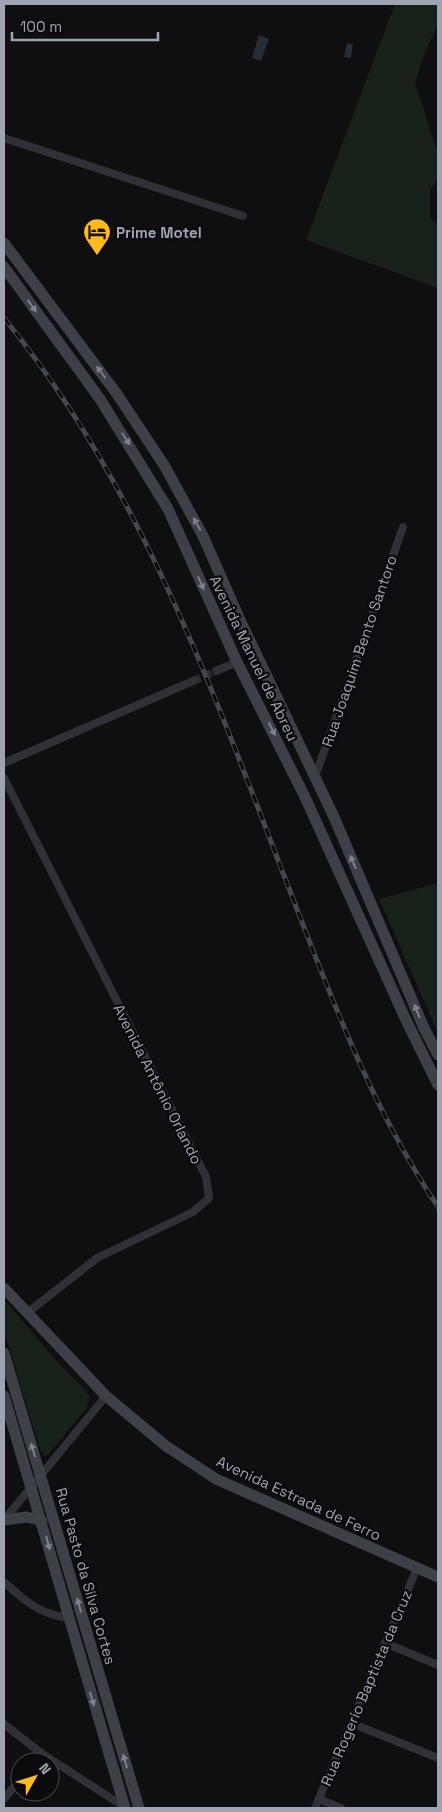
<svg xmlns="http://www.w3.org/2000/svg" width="442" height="1812" font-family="'Space Grotesk',sans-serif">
	<rect width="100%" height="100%" fill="#0f0f11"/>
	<g fill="#19211b">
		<polygon points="395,4 438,4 438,24 425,52 415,83 435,145 438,149 438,179 430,190 430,218 438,225 438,288 306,240"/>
		<polygon points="434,884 438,886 438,1033 379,899"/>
		<polygon points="4,1299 60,1365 85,1390 90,1399 86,1409 46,1457 41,1452 4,1331"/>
	</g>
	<g fill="#252d35">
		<polygon points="259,35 269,39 261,61 252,58"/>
		<polygon points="347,43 353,44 351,58 344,57"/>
	</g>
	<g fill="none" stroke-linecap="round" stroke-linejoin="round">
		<polyline stroke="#2c2d31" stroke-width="8" stroke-dasharray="8 4" stroke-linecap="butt" points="193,681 216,671"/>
		<g stroke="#303136" stroke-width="8">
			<polyline points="4,138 243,216"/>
			<polyline points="216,671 237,662"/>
			<polyline points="4,763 193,681"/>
			<polyline points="315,777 403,527"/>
			<polyline points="4,778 206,1177 209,1198 193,1212 97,1258 27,1313"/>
			<polyline points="4,1520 106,1396"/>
			<path d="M 4,1582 C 25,1601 39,1614 68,1618"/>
			<polyline points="385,1643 438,1665"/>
			<polyline points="351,1723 438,1758"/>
			<polyline points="4,1724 41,1753 126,1808"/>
			<polyline points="34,1762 41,1753"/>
			<polyline points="4,1799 20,1779"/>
			<polyline points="319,1799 341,1808"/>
			<polyline points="315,1808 417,1568"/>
		</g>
		<g stroke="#3e4047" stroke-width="11">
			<polyline points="4,243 117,394 164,465 203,536 240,620 334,817 424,1028 438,1055"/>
			<polyline points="4,267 100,399 168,509 237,662 305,797 406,1020 438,1085"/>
			<polyline points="4,1288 106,1396 166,1446 216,1479 438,1577"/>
			<polyline points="4,1353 139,1808"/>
			<polyline points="4,1396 125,1808"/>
			<polyline points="4,1520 27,1517 42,1521"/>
		</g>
		<g stroke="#45474e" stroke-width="5">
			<path id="rail" d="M 4,318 C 141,486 213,692 290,891 C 332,1000 373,1110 438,1207"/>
		</g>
		<use href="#rail" stroke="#0b0a0c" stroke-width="3" stroke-dasharray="9" stroke-linecap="butt"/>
	</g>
	<defs><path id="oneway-solid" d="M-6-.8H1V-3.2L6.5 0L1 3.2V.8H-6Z" transform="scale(1.25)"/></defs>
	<g fill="#7d818d">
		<use href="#oneway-solid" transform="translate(32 306) rotate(54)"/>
		<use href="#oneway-solid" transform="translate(101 372) rotate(-126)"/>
		<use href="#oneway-solid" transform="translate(126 439) rotate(57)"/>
		<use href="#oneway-solid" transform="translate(197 524) rotate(-119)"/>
		<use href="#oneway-solid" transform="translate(201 583) rotate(66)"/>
		<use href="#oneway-solid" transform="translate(272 729) rotate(64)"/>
		<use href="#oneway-solid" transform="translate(353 862) rotate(-113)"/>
		<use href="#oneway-solid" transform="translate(417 1011) rotate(-112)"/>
		<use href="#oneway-solid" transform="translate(33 1450) rotate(-107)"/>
		<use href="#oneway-solid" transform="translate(48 1543) rotate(75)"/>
		<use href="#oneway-solid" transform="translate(79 1605) rotate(-106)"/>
		<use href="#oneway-solid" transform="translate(92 1699) rotate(73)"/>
		<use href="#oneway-solid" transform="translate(125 1761) rotate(-106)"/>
	</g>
	<defs>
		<g id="hotel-pin" transform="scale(1.4375)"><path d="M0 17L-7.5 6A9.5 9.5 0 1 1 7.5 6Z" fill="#ffbb19" stroke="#0b0a0c"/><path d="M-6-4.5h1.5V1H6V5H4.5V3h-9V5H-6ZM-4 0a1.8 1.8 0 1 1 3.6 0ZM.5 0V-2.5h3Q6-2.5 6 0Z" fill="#111"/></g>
	</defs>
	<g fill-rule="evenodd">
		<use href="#hotel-pin" x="97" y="232"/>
	</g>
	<g text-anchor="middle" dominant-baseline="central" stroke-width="4.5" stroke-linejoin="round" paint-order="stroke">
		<g font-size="15" font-weight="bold" fill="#9fa4b3" stroke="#0b0a0c" text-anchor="start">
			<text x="116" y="232">Prime Motel</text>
		</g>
		<g font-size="15" fill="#9fa4b3" stroke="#0b0a0c">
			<text transform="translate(359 651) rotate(-71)">Rua Joaquim Bento Santoro</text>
			<text transform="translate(254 658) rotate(64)">Avenida Manuel de Abreu</text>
			<text transform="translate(158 1084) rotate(63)">Avenida Antônio Orlando</text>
			<text transform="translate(299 1498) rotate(25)">Avenida Estrada de Ferro</text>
			<text transform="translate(86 1576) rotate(74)">Rua Pasto da Silva Cortes</text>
			<text transform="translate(366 1688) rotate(-67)">Rua Rogerio Baptista da Cruz</text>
		</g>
	</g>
	<rect width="442" height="1812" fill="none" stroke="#9fa4b3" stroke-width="10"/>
	<g transform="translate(35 1777) rotate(51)"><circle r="24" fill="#0b0a0c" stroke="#46484f"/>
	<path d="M0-4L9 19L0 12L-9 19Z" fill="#ffbb19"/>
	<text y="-8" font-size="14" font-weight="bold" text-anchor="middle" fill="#9fa4b3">N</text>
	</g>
	<path d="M12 32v8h146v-8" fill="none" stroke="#9fa4b3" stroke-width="2.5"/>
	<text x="20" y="32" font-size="15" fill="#9fa4b3" stroke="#0b0a0c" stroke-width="4" paint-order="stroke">100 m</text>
</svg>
